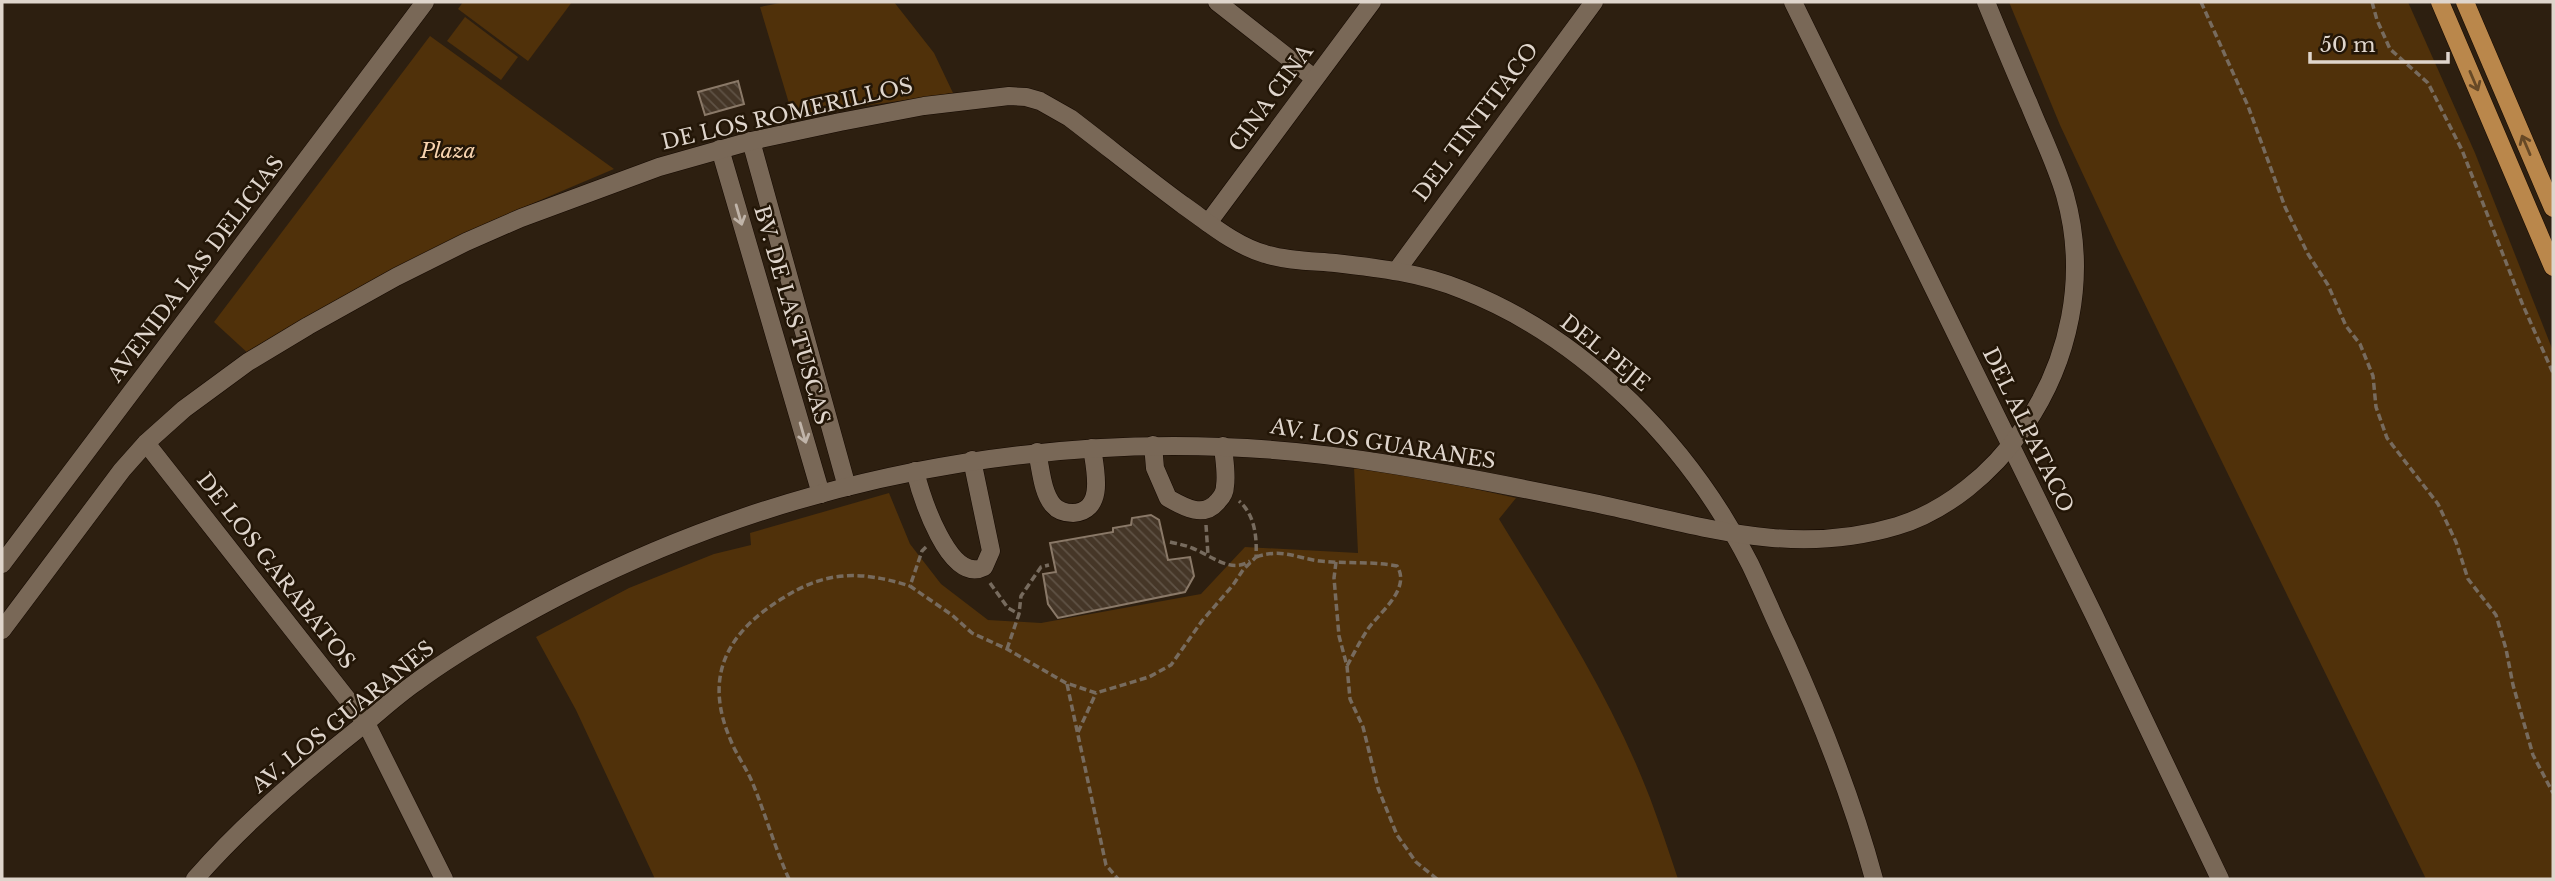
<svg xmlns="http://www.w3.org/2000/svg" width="2555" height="881" font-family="'Libre Baskerville',serif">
	<defs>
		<pattern id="building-back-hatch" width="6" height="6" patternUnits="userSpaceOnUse" patternTransform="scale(1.75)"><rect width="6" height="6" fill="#453627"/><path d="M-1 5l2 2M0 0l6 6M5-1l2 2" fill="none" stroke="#5f5245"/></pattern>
	</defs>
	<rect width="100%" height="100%" fill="#2d1f10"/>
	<g fill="#50310a">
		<polygon points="463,2 572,2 528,61 458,9"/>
		<polygon points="785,2 894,2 934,53 953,93 864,106 794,120 760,7"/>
		<polygon points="2009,2 2408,2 2475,153 2553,351 2553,879 2426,879 2116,245 2060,125"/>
		<polygon points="465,17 518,57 501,80 447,41"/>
		<polygon points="430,36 614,169 491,221 448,243 250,355 214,322"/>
		<path d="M 1354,467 L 1438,481 L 1516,498 L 1499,519 C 1554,609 1612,699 1650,798 C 1660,825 1669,852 1678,879 L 655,879 L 576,710 L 536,637 L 629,588 L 714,554 L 751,545 L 750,533 L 889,493 L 910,544 L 941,584 L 988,620 L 1041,623 L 1201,594 L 1245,547 L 1358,553 Z"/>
	</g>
	<g fill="url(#building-back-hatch)" stroke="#8a7968" stroke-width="2">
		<polygon points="738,81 744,104 705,115 698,92"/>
		<polygon points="1151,515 1159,520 1168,560 1190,557 1194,576 1185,592 1058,618 1048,604 1043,574 1056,572 1050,543 1113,532 1113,528 1131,525 1132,518"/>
	</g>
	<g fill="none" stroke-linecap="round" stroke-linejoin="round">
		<g stroke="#150900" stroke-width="19">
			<g id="minor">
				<polyline points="1217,2 1314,78"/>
				<polyline points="1793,2 2094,615 2220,879"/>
				<polyline points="751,141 847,487"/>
				<polyline points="720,149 821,494"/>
				<polyline points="1208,223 1372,2"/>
				<polyline points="1397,270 1594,2"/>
				<polyline points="146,443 366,723 444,879"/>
				<path d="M 1153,445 L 1155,468 L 1168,498 C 1184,507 1204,519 1218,501 C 1222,497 1225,492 1225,486 C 1227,474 1224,459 1223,446"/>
				<path d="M 1037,452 C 1041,469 1042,492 1053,505 C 1058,511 1065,513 1073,513 C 1106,511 1095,469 1092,448"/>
				<path d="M 915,471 C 921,495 949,585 984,567 L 991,551 L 972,460"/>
				<polyline points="2,564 425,2"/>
				<path d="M 2,630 L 122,470 L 146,443 L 184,409 L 248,362 L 308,326 L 396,277 L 466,242 L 521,218 L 659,167 L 751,141 L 840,122 L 924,106 L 1009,96 L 1026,97 L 1040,101 L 1070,118 C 1108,147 1145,177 1183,205 C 1209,223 1234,245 1265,254 C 1287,261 1312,261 1335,263 C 1379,268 1422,273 1463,290 C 1587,339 1690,446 1750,564 C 1763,591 1774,618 1787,645 C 1822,722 1852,798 1874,879"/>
				<path d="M 195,879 C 243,824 300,775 358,729 C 377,714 395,697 415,683 C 461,649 513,620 563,594 C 816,464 1108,417 1388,464 C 1457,475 1526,489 1594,503 C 1699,525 1790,558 1897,526 C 1947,511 1993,472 2022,430 C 2070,362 2088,276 2065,195 C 2056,164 2041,134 2029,104 C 2014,70 2000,36 1986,2"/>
			</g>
		</g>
		<g stroke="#150900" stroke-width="19">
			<g id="major">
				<polyline points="2440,2 2553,267"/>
				<polyline points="2465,2 2553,208"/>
			</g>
		</g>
		<g stroke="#776b5e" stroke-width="3.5" stroke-dasharray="7 3.5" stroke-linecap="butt">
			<polyline points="2201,2 2248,106 2285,207 2308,254 2328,285 2346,326 2360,344 2373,376 2376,407 2387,438 2438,504 2456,542 2468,579 2496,615 2506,649 2513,685 2533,755 2553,793"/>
			<polyline points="2372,2 2377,20 2390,49 2428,83 2462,150 2522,303 2553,373"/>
			<polyline points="1206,525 1208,555"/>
			<path d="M 1170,542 C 1178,544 1185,545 1192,548 C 1211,555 1230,574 1250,561"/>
			<path d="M 926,547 L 922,551 L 910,586 L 952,615 L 972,633 L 1007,649 L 1066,683 L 1096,693 L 1149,677 L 1171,665 L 1202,621 L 1233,585 L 1243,570 L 1256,557 C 1257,537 1255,515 1239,501"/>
			<path d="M 1256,557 C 1283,548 1295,558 1320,561 C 1346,564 1371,561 1397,566 C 1412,590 1377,614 1366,632 C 1359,643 1353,655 1347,666"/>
			<polyline points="1336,562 1334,578 1339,636 1347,666 1350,699 1363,727 1378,788 1397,835 1416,862 1437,879"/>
			<polyline points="990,583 1008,608 1019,614"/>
			<polyline points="1007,649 1019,614 1021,596 1041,567 1049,565"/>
			<polyline points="1067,684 1106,865 1118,879"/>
			<polyline points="1078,732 1096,693"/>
			<path d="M 789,879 C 775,848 766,816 753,784 C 747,769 737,756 731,741 C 703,677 726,633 783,598 C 827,570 862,571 910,586"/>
		</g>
		<use href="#minor" stroke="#796857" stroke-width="18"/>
		<use href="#major" stroke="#ba874b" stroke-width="18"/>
	</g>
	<defs><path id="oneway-shaft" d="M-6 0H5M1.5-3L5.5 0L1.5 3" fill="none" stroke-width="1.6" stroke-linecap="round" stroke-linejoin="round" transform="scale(1.75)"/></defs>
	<g stroke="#674926">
		<use href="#oneway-shaft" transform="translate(2474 81) rotate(67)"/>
		<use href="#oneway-shaft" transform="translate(2526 145) rotate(-113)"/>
	</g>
	<g stroke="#c0b4a9">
		<use href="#oneway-shaft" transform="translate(739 215) rotate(74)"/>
		<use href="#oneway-shaft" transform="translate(803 433) rotate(74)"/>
	</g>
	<g text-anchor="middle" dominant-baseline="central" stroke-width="5" stroke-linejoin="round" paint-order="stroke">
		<g font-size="21" fill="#dfd5cc" stroke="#231607">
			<text transform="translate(1271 98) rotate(-54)">CINA CINA</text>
			<text transform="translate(787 114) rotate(-13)">DE LOS ROMERILLOS</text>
			<text transform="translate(1476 122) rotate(-53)">DEL TINTITACO</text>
			<text transform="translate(196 269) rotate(-53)">AVENIDA LAS DELICIAS</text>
			<text transform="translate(792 315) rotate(74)">BV. DE LAS TUSCAS</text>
			<text transform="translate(1605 353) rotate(39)">DEL PEJE</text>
			<text transform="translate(2028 430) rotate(64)">DEL ALPATACO</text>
			<text transform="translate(1383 444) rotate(9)">AV. LOS GUARANES</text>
			<text transform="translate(276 571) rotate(52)">DE LOS GARABATOS</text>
			<text transform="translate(343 717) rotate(-39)">AV. LOS GUARANES</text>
		</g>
		<g font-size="21" font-style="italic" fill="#f7d3af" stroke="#231607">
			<text x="448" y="151">Plaza</text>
		</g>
	</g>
	<rect width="2555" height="881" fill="none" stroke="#dfd5cc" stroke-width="7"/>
	<path d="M2310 52v10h138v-10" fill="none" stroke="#dfd5cc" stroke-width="3.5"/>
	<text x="2320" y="52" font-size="21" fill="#dfd5cc" stroke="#231607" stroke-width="5" paint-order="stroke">50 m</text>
</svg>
